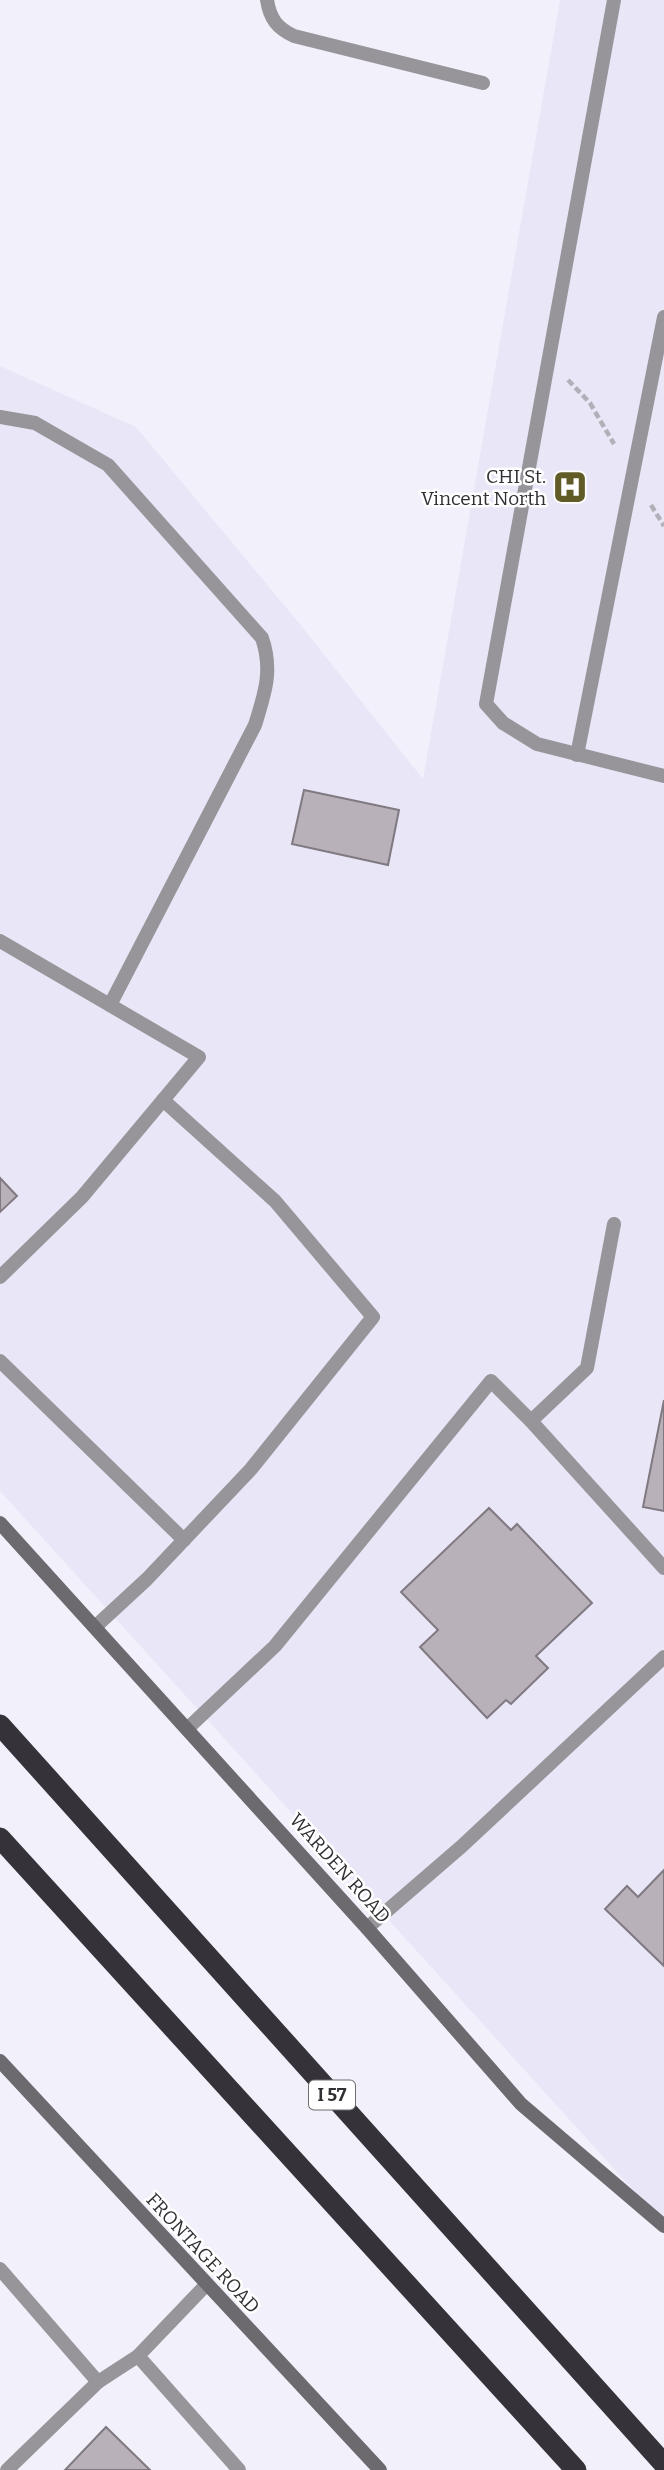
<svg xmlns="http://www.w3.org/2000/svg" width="664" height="2470" font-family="Bitter,serif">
	<rect width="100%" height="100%" fill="#f2f1fb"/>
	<polygon fill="#e8e6f7" points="560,0 664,0 664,2224 0,1491 0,366 136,427 299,623 423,779"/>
	<g fill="#b8b1b9" stroke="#807981" stroke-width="2">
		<polygon points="304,790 399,810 388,865 292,844"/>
		<polygon points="0,1178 17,1196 0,1212"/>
		<polygon points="664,1400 664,1511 643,1507"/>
		<polygon points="489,1508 511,1530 517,1524 592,1603 536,1656 548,1668 511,1704 506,1700 487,1718 420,1647 438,1630 401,1592"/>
		<polygon points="664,1870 664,1966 605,1909 627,1886 638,1897"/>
		<polygon points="106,2427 150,2470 65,2470"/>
	</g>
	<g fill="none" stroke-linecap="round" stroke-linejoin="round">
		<g stroke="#b1b0b8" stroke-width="4.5" stroke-dasharray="7 3.5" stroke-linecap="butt">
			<polyline points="568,380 590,403 614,444"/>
			<polyline points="651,505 664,526"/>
		</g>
		<g stroke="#979599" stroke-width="14">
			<polyline points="614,0 486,704 503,723 537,744 664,776"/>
			<path d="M 0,417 L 35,423 L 108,465 L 262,638 C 273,670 265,693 255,725 L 110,1005"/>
			<polyline points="577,755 664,317"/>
			<polyline points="0,941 199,1057 82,1197 0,1277"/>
			<polyline points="0,1361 184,1540"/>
			<polyline points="531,1421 587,1368 614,1224"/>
			<polyline points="95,1627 147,1579 251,1469 373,1317 275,1201 163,1100"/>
			<polyline points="188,1728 275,1646 491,1381 531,1421 664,1568"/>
			<polyline points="367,1928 462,1846 664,1657"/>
			<polyline points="0,2269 98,2382 138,2356"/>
			<polyline points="206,2285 138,2356 239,2470"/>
			<polyline points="7,2470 98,2382"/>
		</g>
		<path stroke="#979599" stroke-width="14" d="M 267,0 C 270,19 277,28 294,36 L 483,83"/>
		<g stroke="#6c696f" stroke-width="14">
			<polyline points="0,1523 367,1928 521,2104 664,2226"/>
			<polyline points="0,2061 380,2470"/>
		</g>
		<g stroke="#353239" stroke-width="21">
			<polyline points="0,1725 664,2464"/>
			<polyline points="0,1838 576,2470"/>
		</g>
	</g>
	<defs>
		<g id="hospital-square" transform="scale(1.75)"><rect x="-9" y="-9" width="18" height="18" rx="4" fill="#615b27" stroke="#fff"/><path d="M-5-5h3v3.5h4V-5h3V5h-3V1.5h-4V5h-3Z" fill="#fff"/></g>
	</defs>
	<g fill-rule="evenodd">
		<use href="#hospital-square" x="570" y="487"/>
	</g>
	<g text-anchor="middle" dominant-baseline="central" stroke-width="5" stroke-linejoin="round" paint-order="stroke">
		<rect fill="#fff" stroke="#6e6d70" stroke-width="2" x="309" y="2080.5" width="46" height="29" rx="5"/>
		<g font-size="18" font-weight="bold" fill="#302f33">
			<text x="332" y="2095">I 57</text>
		</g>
		<g font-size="19" fill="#302f33" stroke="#fff" text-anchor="end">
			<text x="546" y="476">CHI St.<tspan x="546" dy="22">Vincent North</tspan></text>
		</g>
		<g font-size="19" fill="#302f33" stroke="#fff">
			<text transform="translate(340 1868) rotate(48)">WARDEN ROAD</text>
			<text transform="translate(203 2253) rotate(47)">FRONTAGE ROAD</text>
		</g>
	</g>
</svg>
